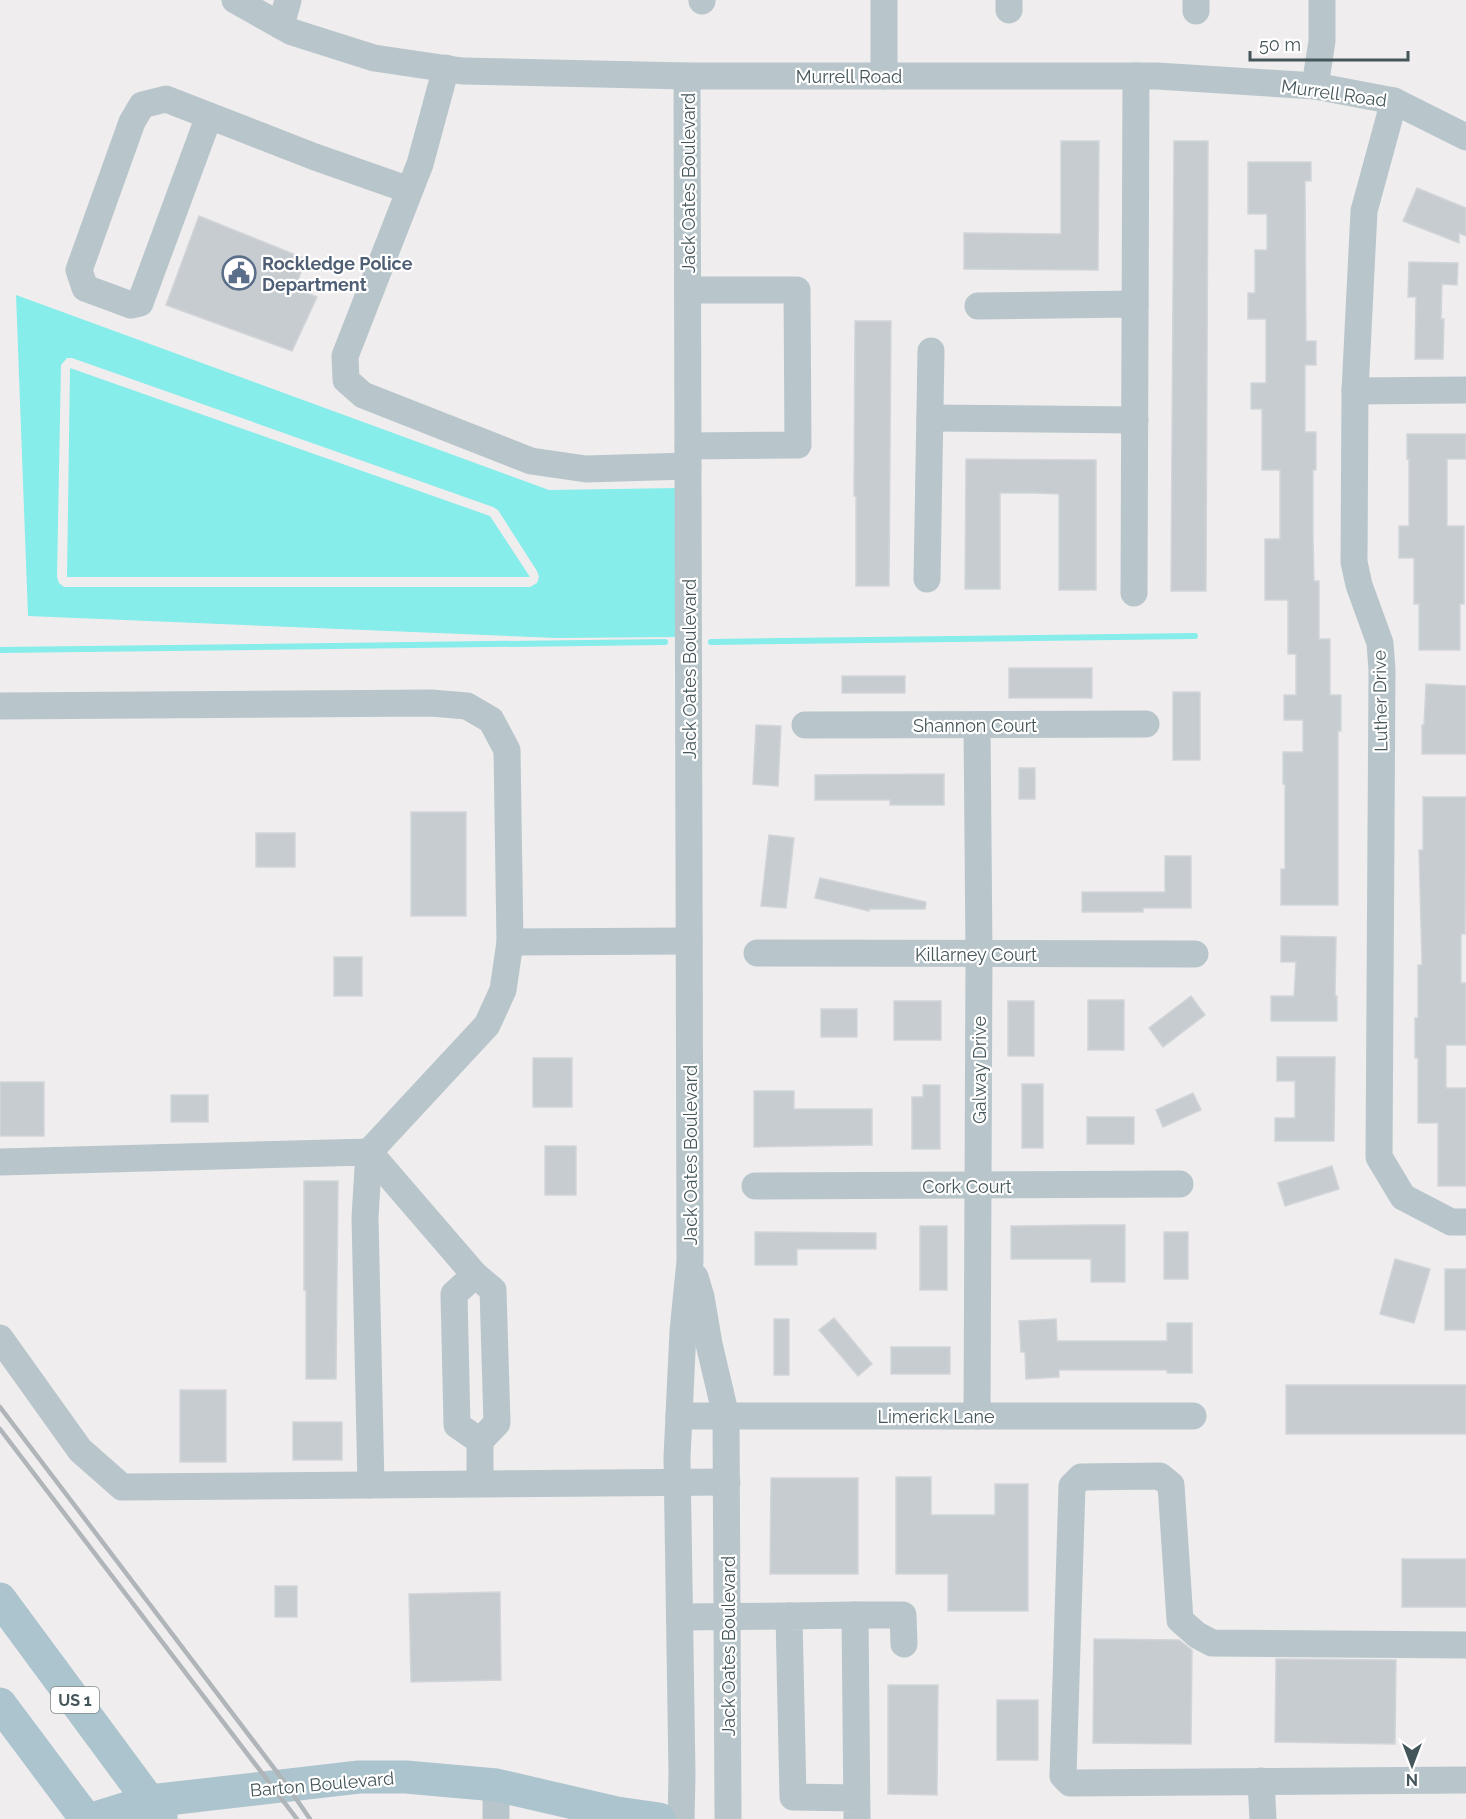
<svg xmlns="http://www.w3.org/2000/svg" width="1466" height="1819" font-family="Raleway,sans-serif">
	<rect width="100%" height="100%" fill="#f0edee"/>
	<g fill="#86edea" fill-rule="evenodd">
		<path d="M 16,295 L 549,490 L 678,488 L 678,637 L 557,638 L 28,616 ZM 67,358 L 72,358 L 493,507 L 498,510 L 537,571 L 539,577 L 537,583 L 530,587 L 64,587 L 59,583 L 57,577 L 61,365 Z"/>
		<polygon points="70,368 490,516 530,577 67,577"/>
	</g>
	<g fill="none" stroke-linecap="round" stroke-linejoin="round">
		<g stroke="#86edea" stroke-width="6">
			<polyline points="711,642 1195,636"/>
			<polyline points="0,650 665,642"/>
		</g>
	</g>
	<g fill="#c7ccd0" stroke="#d1d5d9" stroke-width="1.5">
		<polygon points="1061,141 1099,141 1098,270 964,269 964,233 1061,234"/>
		<polygon points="1174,141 1208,141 1206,591 1171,591"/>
		<polygon points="1248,162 1311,162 1311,181 1305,181 1306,341 1316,341 1316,365 1305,365 1305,432 1316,432 1316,470 1313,470 1313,539 1314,581 1319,581 1319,639 1330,639 1330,695 1341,695 1341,731 1338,731 1338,905 1281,905 1281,869 1285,869 1285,784 1283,784 1283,752 1303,752 1303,720 1284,720 1284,695 1296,695 1296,654 1288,654 1288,600 1265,600 1265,539 1280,539 1280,470 1262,470 1262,409 1251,409 1251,383 1266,383 1266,319 1248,319 1248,293 1255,293 1255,250 1267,250 1267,214 1248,214"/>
		<polygon points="1417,188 1466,208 1466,236 1459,233 1459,243 1403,221"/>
		<polygon points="199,216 306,259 295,288 317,297 292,351 166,305"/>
		<polygon points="1409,262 1458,263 1457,285 1442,284 1441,319 1444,319 1443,359 1415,359 1416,297 1408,297"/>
		<polygon points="855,321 891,321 889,586 856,586 856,496 854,496"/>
		<polygon points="1407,434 1466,434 1466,459 1447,459 1447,526 1464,526 1464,604 1460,604 1460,650 1419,650 1419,604 1414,604 1414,558 1399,558 1399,526 1409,526 1409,459 1407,459"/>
		<polygon points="966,459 1096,460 1096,590 1059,590 1059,494 1034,493 1000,493 1000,589 965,589"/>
		<rect x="1009" y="668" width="83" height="30"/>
		<rect x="842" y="676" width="63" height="17"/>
		<polygon points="1426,684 1466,686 1466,754 1422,754 1422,725 1424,725"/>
		<rect x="1173" y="692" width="27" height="68"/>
		<polygon points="756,725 781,726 778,786 753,784"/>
		<rect x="1019" y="768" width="16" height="31"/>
		<polygon points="944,774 944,805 890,805 890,800 815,800 815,775"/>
		<polygon points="1423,797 1466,797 1465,934 1461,934 1461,983 1466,983 1466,1045 1446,1045 1446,1088 1466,1088 1466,1186 1438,1186 1438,1123 1418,1123 1418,1058 1415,1058 1415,1018 1418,1018 1418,965 1422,965 1419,850 1423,850"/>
		<rect x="411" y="812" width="55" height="104"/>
		<rect x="256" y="833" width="39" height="34"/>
		<polygon points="769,835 794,838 786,908 761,906"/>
		<polygon points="1165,856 1191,856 1191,908 1143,908 1143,912 1082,912 1082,892 1165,892"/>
		<polygon points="820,878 926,902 925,909 869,909 869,911 815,898"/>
		<polygon points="1281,936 1336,937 1335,996 1337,996 1337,1021 1271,1021 1271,996 1294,996 1296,962 1281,962"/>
		<rect x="334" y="957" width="28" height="39"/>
		<polygon points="1191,996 1205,1015 1163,1047 1149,1028"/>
		<rect x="1088" y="1000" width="36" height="50"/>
		<rect x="894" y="1001" width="47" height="39"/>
		<rect x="1008" y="1001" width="26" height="55"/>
		<rect x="821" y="1009" width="36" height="28"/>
		<polygon points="1277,1057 1335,1057 1334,1141 1275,1141 1275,1118 1295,1118 1295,1081 1277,1081"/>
		<rect x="533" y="1058" width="39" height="49"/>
		<rect x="0" y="1082" width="44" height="54"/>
		<rect x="1022" y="1084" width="21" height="64"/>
		<polygon points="923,1085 940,1085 940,1149 912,1149 912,1097 923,1097"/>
		<polygon points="754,1091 794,1091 794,1109 872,1109 872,1145 754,1147"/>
		<polygon points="1193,1093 1201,1110 1163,1127 1156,1110"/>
		<rect x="171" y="1095" width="37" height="27"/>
		<rect x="1087" y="1117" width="47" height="27"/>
		<rect x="545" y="1146" width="31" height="49"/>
		<polygon points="1332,1166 1339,1189 1285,1206 1278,1183"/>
		<polygon points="304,1181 338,1181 336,1379 306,1379 306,1290 304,1290"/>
		<polygon points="1091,1225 1125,1225 1125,1282 1091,1282 1091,1259 1011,1259 1011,1226"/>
		<rect x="920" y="1226" width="27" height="64"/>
		<polygon points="755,1232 876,1233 876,1249 797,1249 797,1265 755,1265"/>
		<rect x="1164" y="1232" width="24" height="47"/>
		<polygon points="1395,1259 1430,1269 1414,1323 1380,1314"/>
		<rect x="1445" y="1269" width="21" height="61"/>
		<polygon points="834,1318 872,1364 858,1376 819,1330"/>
		<rect x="774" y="1319" width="15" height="56"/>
		<polygon points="1056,1319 1057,1341 1167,1341 1167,1323 1192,1323 1192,1373 1167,1373 1167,1370 1059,1370 1059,1377 1026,1379 1025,1352 1021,1352 1019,1321"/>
		<rect x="891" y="1347" width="59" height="27"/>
		<rect x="1286" y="1385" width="180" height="49"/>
		<rect x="180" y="1390" width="46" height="72"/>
		<rect x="293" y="1422" width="49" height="38"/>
		<polygon points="896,1477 931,1477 931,1515 995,1515 995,1484 1028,1484 1028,1611 948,1611 948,1574 896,1574"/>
		<polygon points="771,1478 858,1478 858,1574 770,1574"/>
		<rect x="1402" y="1559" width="64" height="48"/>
		<rect x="275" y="1586" width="22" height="31"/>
		<polygon points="500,1592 501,1680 411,1682 409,1594"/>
		<polygon points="1094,1639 1179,1640 1192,1650 1191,1744 1093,1743"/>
		<polygon points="1276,1659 1396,1660 1395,1744 1275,1742"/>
		<polygon points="888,1685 938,1685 937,1795 888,1794"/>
		<rect x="997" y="1700" width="41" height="60"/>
	</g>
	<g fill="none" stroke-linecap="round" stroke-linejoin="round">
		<g stroke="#b8c6cb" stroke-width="27">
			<polyline points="235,0 292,32 374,58 462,71 687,76 1157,76 1315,86 1394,101 1466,137"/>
			<polyline points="884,0 884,76"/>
			<polyline points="1009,0 1009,10"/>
			<polyline points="1196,0 1196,11"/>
			<polyline points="702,1 702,0"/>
			<polyline points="281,26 288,0"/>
			<polyline points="446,68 420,164 345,356 346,380 363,395 531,461 586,469 688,466"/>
			<polyline points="1315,86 1322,41 1322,0"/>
			<polyline points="1394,101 1364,211 1355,391 1354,562 1359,585 1380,643 1382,670 1379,1157 1403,1197 1451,1222 1466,1222"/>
			<polyline points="209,116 140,303 131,305 85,288 79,270 132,122 142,105 166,99 315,157 409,190"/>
			<polyline points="688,290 797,290 798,445 688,446"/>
			<polyline points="978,306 1135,304"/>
			<polyline points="1355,391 1466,390"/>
			<polyline points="930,418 1135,420"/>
			<polyline points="927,579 931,351"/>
			<polyline points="1134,593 1136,76"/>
			<polyline points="0,706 431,703 467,706 491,720 507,750 510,942 503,990 487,1025 369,1152 475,1275 493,1290 497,1423 480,1441 480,1483"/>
			<polyline points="805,725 1146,724"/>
			<polyline points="977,725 979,954 977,1416"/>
			<polyline points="510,942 689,941"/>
			<polyline points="757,953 1195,954"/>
			<polyline points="0,1162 369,1152 365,1217 371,1485"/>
			<polyline points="755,1186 1180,1184"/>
			<polyline points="475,1275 454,1294 457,1425 480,1441"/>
			<polyline points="695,1277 701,1297 709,1344 726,1416 728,1819"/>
			<polyline points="0,1338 80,1450 122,1487 727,1482"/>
			<polyline points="679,1416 1193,1416"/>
			<polyline points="855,1615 903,1615 904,1644"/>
			<polyline points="680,1617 789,1616"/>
			<polyline points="1466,1645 1212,1643 1197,1635 1180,1620 1171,1485 1160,1476 1081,1477 1072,1486 1063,1776 1070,1783 1466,1780"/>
			<polyline points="1261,1781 1263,1819"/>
			<polyline points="856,1798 793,1797 789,1616 855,1615 857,1819"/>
			<polyline points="496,1819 496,1785"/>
			<polyline points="681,1819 682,1774 677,1457 683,1331 690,1261 687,76"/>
		</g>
		<g stroke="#acc4cd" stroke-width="33">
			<polyline points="0,1599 161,1817"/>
			<polyline points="0,1704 86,1819"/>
			<polyline points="92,1819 150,1801 359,1777 406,1777 496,1785 617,1813 659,1819"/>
		</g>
		<g stroke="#afb5b8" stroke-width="4.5">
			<polyline points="0,1407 286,1784 310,1819"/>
			<polyline points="0,1429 297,1819"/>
		</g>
	</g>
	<defs>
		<g id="civic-ring" transform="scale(1.725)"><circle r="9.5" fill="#fff" stroke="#5c6f8a" stroke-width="1.5"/><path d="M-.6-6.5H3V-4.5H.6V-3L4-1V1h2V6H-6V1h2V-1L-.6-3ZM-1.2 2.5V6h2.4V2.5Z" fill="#5c6f8a"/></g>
	</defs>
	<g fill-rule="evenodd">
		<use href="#civic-ring" x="239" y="273"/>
	</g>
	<g text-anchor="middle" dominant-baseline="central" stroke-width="4.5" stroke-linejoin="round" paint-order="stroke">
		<rect fill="#fff" stroke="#7d898c" stroke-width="1.5" x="51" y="1687" width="48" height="26" rx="4.5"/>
		<g font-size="16" font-weight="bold" fill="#45565b">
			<text x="75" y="1700">US 1</text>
		</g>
		<g font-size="18" fill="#45565b" stroke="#fff">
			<text x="849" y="76">Murrell Road</text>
			<text transform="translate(1334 93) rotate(8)">Murrell Road</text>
			<text transform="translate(688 183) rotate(-90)">Jack Oates Boulevard</text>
			<text transform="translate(689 669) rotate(-90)">Jack Oates Boulevard</text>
			<text transform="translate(1380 701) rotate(-91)">Luther Drive</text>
			<text x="975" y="725">Shannon Court</text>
			<text x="976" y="954">Killarney Court</text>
			<text transform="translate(979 1070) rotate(-90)">Galway Drive</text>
			<text transform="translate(690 1155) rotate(-90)">Jack Oates Boulevard</text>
			<text x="967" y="1186">Cork Court</text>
			<text x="936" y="1416">Limerick Lane</text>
			<text transform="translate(728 1646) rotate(-90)">Jack Oates Boulevard</text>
			<text transform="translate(322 1784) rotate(-5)">Barton Boulevard</text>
		</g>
		<g font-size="18" font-weight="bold" fill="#4e5e75" stroke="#fff" text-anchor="start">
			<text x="262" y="263">Rockledge Police<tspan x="262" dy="21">Department</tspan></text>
		</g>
	</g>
	<g transform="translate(1412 1765) rotate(180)" stroke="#ffffff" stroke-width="4.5" paint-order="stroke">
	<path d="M0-4.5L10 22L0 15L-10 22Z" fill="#45565b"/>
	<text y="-9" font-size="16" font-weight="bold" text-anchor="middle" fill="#45565b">N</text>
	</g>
	<path d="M1250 51v9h158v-9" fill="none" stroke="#45565b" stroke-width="3"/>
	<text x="1259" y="51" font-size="18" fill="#45565b" stroke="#ffffff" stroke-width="4.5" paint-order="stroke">50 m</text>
</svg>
